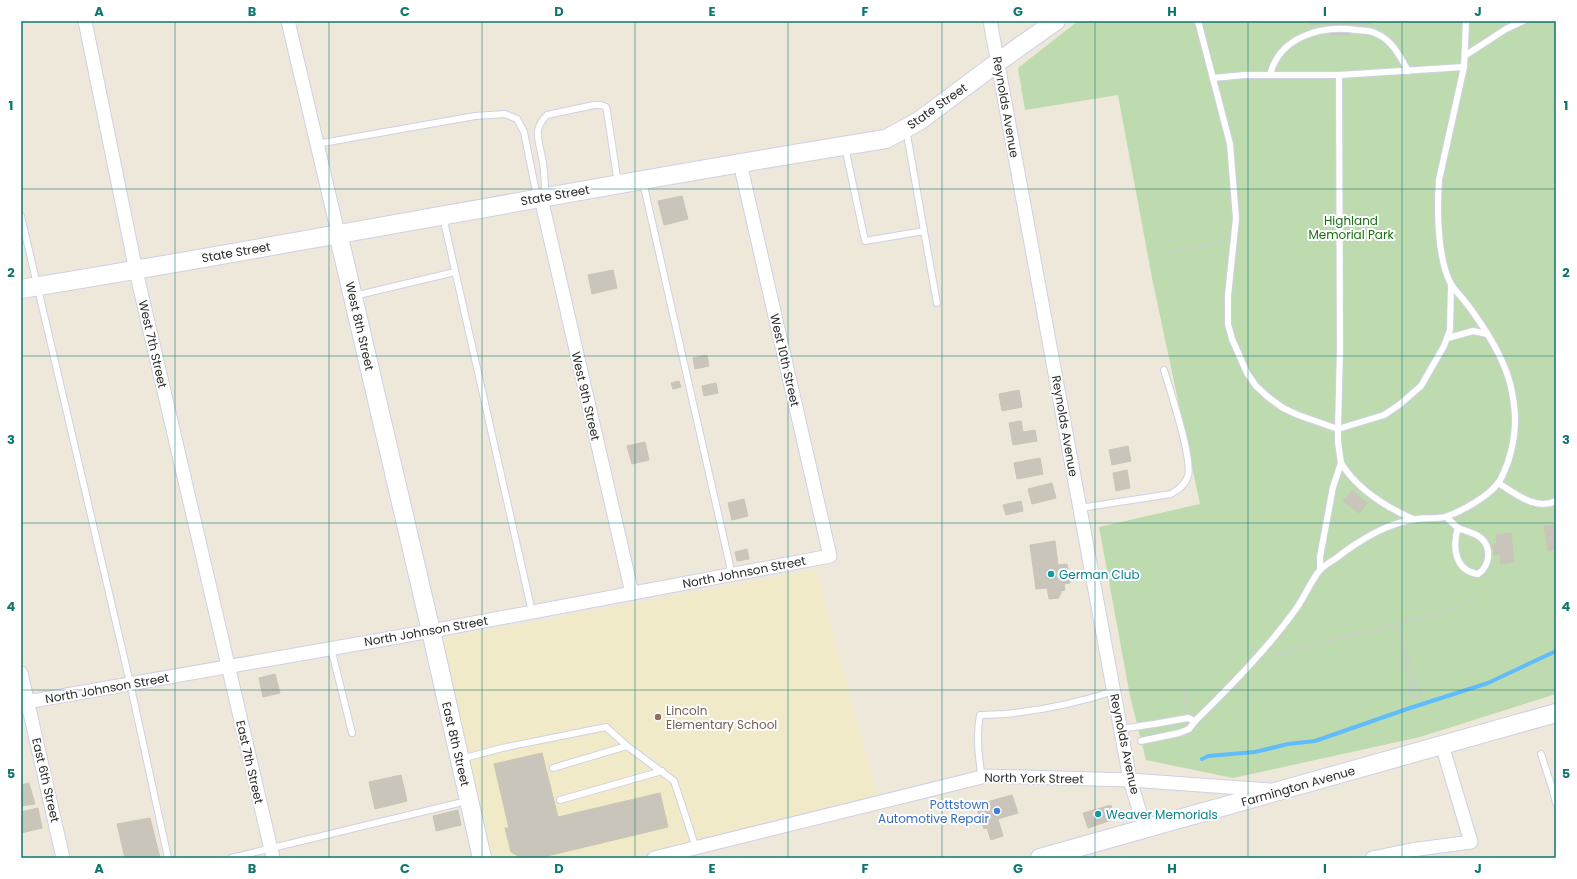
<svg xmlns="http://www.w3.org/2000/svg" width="1577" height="879" font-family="Poppins,sans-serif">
	<rect width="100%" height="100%" fill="#eee8da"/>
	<polygon fill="#f1eac8" points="816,570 877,795 624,858 493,858 442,639"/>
	<polygon fill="#bedaaf" points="1078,21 1556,21 1556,694 1420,737 1233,778 1146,760 1130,696 1099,527 1200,504 1152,278 1118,95 1025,110 1018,68"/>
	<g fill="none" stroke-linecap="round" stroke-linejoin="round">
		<polyline stroke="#61bcfc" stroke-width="4" points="1202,759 1208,756 1255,752 1288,744 1315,741 1410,708 1488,683 1556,651"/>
	</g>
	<g fill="#c9c5ba" stroke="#c9c5b4">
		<polygon points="1308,21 1371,21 1371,24 1349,24 1349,35 1331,35 1331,24 1308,24"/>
		<polygon points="682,196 688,219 664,225 658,201"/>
		<polygon points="613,270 617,288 592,294 588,275"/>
		<polygon points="707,355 709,366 695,369 693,358"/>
		<polygon points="679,381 681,387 673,389 671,383"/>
		<polygon points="716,383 718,393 704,396 702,386"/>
		<polygon points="1019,390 1022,407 1002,411 999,394"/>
		<polygon points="1021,421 1023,432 1035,430 1037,441 1013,445 1009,423"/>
		<polygon points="645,442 649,460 632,464 627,446"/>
		<polygon points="1128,446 1131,461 1112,465 1109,450"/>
		<polygon points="1040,458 1043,474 1017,479 1014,463"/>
		<polygon points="1127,470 1130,488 1116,491 1113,473"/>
		<polygon points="1052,483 1056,498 1032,504 1028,489"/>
		<polygon points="1352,491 1367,503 1359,513 1343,501"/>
		<polygon points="744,499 748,516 732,520 728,503"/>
		<polygon points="1021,501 1023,511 1006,515 1003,505"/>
		<polygon points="1556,525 1556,549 1548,551 1544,526"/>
		<polygon points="1511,533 1514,562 1501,564 1500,554 1494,555 1493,544 1497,544 1496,535"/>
		<polygon points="1055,541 1058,565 1067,564 1070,583 1064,584 1065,590 1061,591 1061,594 1059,595 1059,598 1049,599 1047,588 1036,589 1030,545"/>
		<polygon points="747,549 749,559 737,561 735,552"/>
		<polygon points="275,674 280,693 263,697 259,678"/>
		<polygon points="542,753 558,817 660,793 668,827 539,858 522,858 511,852 505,828 509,828 494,764"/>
		<polygon points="401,775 407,801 375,809 369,782"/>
		<polygon points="29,783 35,804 21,806 21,785"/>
		<polygon points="1012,795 1018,813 998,819 1003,836 991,840 987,828 984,829 976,805"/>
		<polygon points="1111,805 1115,819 1088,828 1083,813"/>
		<polygon points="38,808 42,828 21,833 21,812"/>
		<polygon points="458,810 461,825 436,831 433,816"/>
		<polygon points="150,818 160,858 125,858 117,824"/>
	</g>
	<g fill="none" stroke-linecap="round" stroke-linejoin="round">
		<g stroke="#cfd0e5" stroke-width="8">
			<g id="lane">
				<polyline points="1198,21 1230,144 1236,218 1228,296 1228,324 1232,339 1247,373 1256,386 1268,397 1283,408 1298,415 1338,429 1338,442 1341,463 1333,487 1320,557 1320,570"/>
				<polyline points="1466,55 1506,29 1523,21"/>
				<path d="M 1270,75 C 1279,37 1321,25 1356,30 C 1363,31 1371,30 1377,34 C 1392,40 1401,58 1408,71"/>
				<polyline points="1339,75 1464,67"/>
				<polyline points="1213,78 1245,75 1339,75 1340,349 1338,429 1384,415 1399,405 1421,386 1444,346 1450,330 1451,285"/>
				<polyline points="317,144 475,116 505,114 517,119 524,132 537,197"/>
				<polyline points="845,147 865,241 924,231 906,129"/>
				<polyline points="643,182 732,575"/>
				<path d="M 546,196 C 544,183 545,170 542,158 C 539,140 532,130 547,115 L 594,105 L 601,105 L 606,107 L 607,111 L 618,184"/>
				<polyline points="21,216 130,683 168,858"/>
				<polyline points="443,217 532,612"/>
				<polyline points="924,231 937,303"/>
				<polyline points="354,296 455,272"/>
				<polyline points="1448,338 1473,331 1487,334"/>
				<path d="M 1341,463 C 1357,489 1386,507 1413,519"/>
				<path d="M 1498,483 C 1515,493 1535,511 1556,501"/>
				<path d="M 1080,508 L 1171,494 C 1179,489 1185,485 1188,476 C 1193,459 1170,390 1164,370"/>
				<path d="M 1446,517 L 1458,528 C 1452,547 1455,571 1478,574 C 1490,566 1492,548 1481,538 C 1475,533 1465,531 1458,528"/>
				<polyline points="331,648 352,733"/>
				<polyline points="1121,729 1154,724 1188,718 1195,721"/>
				<path d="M 1141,741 L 1179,733 L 1189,729 L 1195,721 C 1228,689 1266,650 1293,613 C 1303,601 1311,580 1320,570 C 1324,566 1330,562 1335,559 C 1358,541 1386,523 1416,519 C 1427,517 1438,520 1448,516 C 1464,510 1489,496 1499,482 C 1503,476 1505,469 1508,462 C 1517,434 1517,412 1510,383 C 1502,354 1485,328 1467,304 C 1462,297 1455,291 1451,284 C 1437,258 1437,209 1439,180 L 1464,67 L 1466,21"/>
				<polyline points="1541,754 1553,791"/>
				<polyline points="461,759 502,748 606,727 627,746 674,781 696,848"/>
				<polyline points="553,768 627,746"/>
				<path d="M 982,777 C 978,756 976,736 980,715 C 991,714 1003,715 1014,713 C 1049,709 1081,702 1114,691"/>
				<polyline points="1556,790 1553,791 1556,803"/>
				<polyline points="560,800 662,771"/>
				<polyline points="231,858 467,801"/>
			</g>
		</g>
		<g stroke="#cfd0e5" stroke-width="15">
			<g id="street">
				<polyline points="85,21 136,271 273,858"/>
				<polyline points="288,21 338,233"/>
				<polyline points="990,21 1130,780 1145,829"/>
				<polyline points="541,198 632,593"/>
				<polyline points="21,673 63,858"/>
				<polyline points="21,703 431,631 830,556 740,163"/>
				<polyline points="654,858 986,776 1130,780 1270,790"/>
				<polyline points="1372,858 1411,850 1471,842 1442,745"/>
			</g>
		</g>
		<g stroke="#cfd0e5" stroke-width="20">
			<g id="secondary">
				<polyline points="338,233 431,631 482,858"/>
				<path d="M 21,289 C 310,242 597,185 886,139 L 919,121 L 998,62 L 1056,21"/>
				<polyline points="1040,858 1556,713"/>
			</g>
		</g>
		<g stroke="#ccc" stroke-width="2.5" stroke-dasharray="3 2" stroke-linecap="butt">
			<polyline points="1170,252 1226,241"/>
			<polyline points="1398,623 1406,659 1403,660 1412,688 1409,691 1411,696 1415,698 1421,696 1421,691 1417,686"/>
			<polyline points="1269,656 1431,615 1454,608 1469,602 1477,602"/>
			<polyline points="1406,659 1409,658 1417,686 1412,688"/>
			<polyline points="1183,686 1187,709"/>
		</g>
		<use href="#lane" stroke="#fff" stroke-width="6"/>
		<use href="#street" stroke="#fff" stroke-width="13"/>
		<use href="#secondary" stroke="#fff" stroke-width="18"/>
	</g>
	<path fill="none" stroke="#0f766e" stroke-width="1" stroke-opacity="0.55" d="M 175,21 L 175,858M 329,21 L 329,858M 482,21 L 482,858M 635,21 L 635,858M 788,21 L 788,858M 942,21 L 942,858M 1095,21 L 1095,858M 1248,21 L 1248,858M 1402,21 L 1402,858M 21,189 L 1556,189M 21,356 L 1556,356M 21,523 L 1556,523M 21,690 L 1556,690"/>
	<g fill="#0f9aa8" stroke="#fff" stroke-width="1.5">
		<circle cx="1051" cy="574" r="4"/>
		<circle cx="1098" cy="814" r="4"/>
	</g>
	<circle fill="#8d6e63" stroke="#fff" stroke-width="1.5" cx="658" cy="717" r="4"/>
	<circle fill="#3f7fe0" stroke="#fff" stroke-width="1.5" cx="997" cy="811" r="4"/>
	<g text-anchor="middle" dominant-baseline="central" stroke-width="4" stroke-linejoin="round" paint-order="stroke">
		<g font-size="12" fill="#2a2a2a" stroke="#fff">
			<text transform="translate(937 106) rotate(-35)">State Street</text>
			<text transform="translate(1006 107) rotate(80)">Reynolds Avenue</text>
			<text transform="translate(555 195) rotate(-10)">State Street</text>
			<text transform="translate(236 252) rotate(-10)">State Street</text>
			<text transform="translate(360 326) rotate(77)">West 8th Street</text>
			<text transform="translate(153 344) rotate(77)">West 7th Street</text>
			<text transform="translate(785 360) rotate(77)">West 10th Street</text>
			<text transform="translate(586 396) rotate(77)">West 9th Street</text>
			<text transform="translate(1065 426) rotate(80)">Reynolds Avenue</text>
			<text transform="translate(744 572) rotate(-11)">North Johnson Street</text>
			<text transform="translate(426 631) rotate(-10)">North Johnson Street</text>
			<text transform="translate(107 688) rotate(-10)">North Johnson Street</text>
			<text transform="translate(456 744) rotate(77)">East 8th Street</text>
			<text transform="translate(1125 744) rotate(78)">Reynolds Avenue</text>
			<text transform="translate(250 762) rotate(77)">East 7th Street</text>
			<text transform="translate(1034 778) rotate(1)">North York Street</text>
			<text transform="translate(46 780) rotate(77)">East 6th Street</text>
			<text transform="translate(1298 786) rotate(-16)">Farmington Avenue</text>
		</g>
		<g font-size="12" fill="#186f12" stroke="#fff">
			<text x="1351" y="220">Highland<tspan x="1351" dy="14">Memorial Park</tspan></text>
		</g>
		<g font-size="12" fill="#0d838f" stroke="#fff" text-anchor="start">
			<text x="1059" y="574">German Club</text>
			<text x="1106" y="814">Weaver Memorials</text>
		</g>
		<g font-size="12" fill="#785e54" stroke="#fff" text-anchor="start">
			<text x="666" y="710">Lincoln<tspan x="666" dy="14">Elementary School</tspan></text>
		</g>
		<g font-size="12" fill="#366cbe" stroke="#fff" text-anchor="end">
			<text x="989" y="804">Pottstown<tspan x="989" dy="14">Automotive Repair</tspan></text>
		</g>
	</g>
	<rect width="1577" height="879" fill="none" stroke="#ffffff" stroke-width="44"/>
	<rect x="22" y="22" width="1533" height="835" fill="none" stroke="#0f766e" stroke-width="1.5"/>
	<g font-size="13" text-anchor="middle" font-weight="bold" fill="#0f766e">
		<text x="99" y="16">A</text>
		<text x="252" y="16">B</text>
		<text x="405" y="16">C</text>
		<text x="559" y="16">D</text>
		<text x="712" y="16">E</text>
		<text x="865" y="16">F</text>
		<text x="1018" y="16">G</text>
		<text x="1172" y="16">H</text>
		<text x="1325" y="16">I</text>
		<text x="1478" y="16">J</text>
		<text x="11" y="110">1</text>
		<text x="1566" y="110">1</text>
		<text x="11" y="277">2</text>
		<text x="1566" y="277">2</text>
		<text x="11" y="444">3</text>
		<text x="1566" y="444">3</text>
		<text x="11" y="611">4</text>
		<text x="1566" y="611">4</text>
		<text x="11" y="778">5</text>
		<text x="1566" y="778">5</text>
		<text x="99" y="873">A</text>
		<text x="252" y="873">B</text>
		<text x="405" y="873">C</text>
		<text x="559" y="873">D</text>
		<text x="712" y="873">E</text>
		<text x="865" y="873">F</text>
		<text x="1018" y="873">G</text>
		<text x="1172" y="873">H</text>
		<text x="1325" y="873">I</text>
		<text x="1478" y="873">J</text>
	</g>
</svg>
